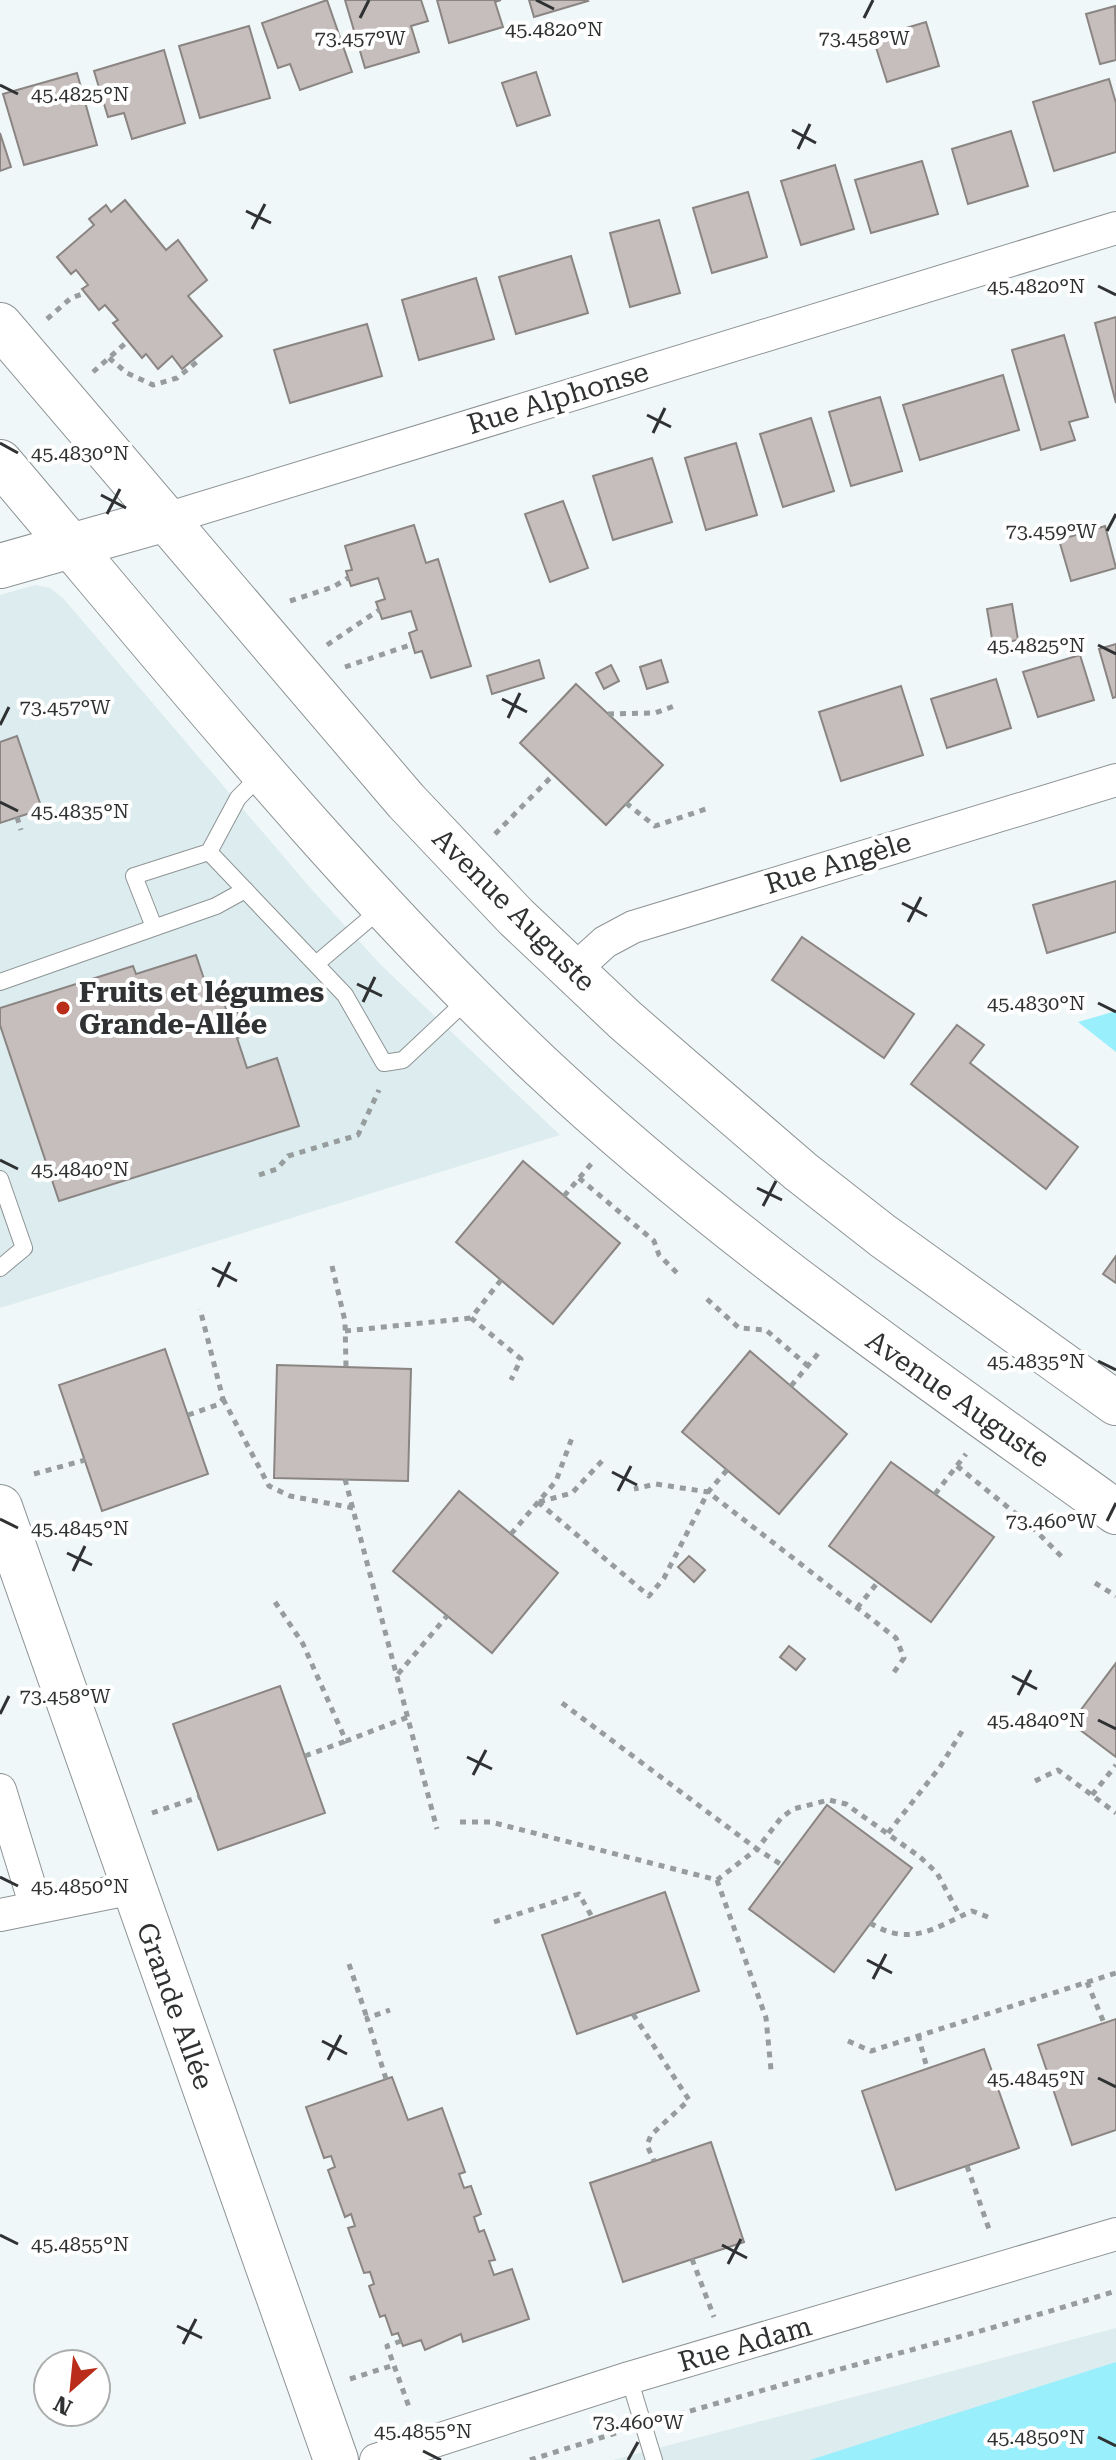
<svg xmlns="http://www.w3.org/2000/svg" width="1116" height="2460" font-family="'Roboto Serif',serif">
	<rect width="100%" height="100%" fill="#f0f7f8"/>
	<g fill="#ddecef">
		<polygon points="35,585 50,588 63,598 313,891 382,966 560,1135 0,1308 0,595"/>
		<polygon points="1116,2328 1116,2460 613,2460"/>
	</g>
	<g fill="#9aeffc">
		<polygon points="1116,1011 1116,1052 1078,1022"/>
		<polygon points="1116,2362 1116,2460 810,2460"/>
	</g>
	<g fill="#c5bebd" stroke="#8a8583" stroke-width="2">
		<polygon points="327,0 352,72 300,90 290,64 278,68 262,23"/>
		<polygon points="345,0 421,0 428,21 411,26 419,52 365,68"/>
		<polygon points="437,0 501,0 495,2 503,27 449,43"/>
		<polygon points="529,0 587,0 588,1 534,17"/>
		<polygon points="1115,6 1116,60 1100,64 1086,14"/>
		<polygon points="926,22 939,66 887,82 873,38"/>
		<polygon points="249,26 270,98 200,118 179,46"/>
		<polygon points="164,50 185,123 132,139 124,113 108,117 94,71"/>
		<polygon points="536,72 550,115 517,126 502,83"/>
		<polygon points="77,73 97,145 24,165 3,94"/>
		<polygon points="1109,79 1116,103 1116,152 1054,171 1033,102"/>
		<polygon points="1011,131 1028,186 968,204 952,149"/>
		<polygon points="0,133 11,167 0,171"/>
		<polygon points="922,161 938,214 871,233 855,180"/>
		<polygon points="835,165 854,229 801,245 781,181"/>
		<polygon points="748,192 767,257 712,273 693,208"/>
		<polygon points="125,200 166,250 178,240 207,280 188,296 222,336 182,369 172,356 158,369 146,354 142,358 113,323 118,320 105,305 99,310 82,289 88,285 76,270 71,274 57,257 94,225 89,219 106,205 111,212"/>
		<polygon points="659,220 680,293 630,307 610,233"/>
		<polygon points="571,256 588,313 516,334 499,277"/>
		<polygon points="476,278 494,339 419,360 402,300"/>
		<polygon points="1116,317 1116,403 1095,323"/>
		<polygon points="367,324 382,376 290,403 274,350"/>
		<polygon points="1064,335 1088,417 1069,422 1075,440 1041,450 1012,350"/>
		<polygon points="1003,375 1019,430 920,460 903,405"/>
		<polygon points="880,397 902,471 851,486 829,412"/>
		<polygon points="811,418 834,491 783,507 760,434"/>
		<polygon points="736,443 757,515 706,530 685,458"/>
		<polygon points="652,458 672,522 613,540 593,476"/>
		<polygon points="563,501 588,568 550,582 525,514"/>
		<polygon points="414,525 426,563 438,559 471,666 431,678 422,651 415,653 409,633 417,630 411,611 382,619 376,602 385,599 378,578 351,586 346,571 352,570 345,546"/>
		<polygon points="1105,526 1116,568 1071,581 1059,540"/>
		<polygon points="1012,604 1018,640 993,644 987,609"/>
		<polygon points="1116,644 1116,697 1113,698 1099,649"/>
		<polygon points="1080,655 1094,700 1038,717 1023,672"/>
		<polygon points="539,660 544,678 492,694 487,676"/>
		<polygon points="661,660 668,682 647,689 640,667"/>
		<polygon points="611,665 619,681 604,689 596,673"/>
		<polygon points="996,679 1011,728 947,748 931,699"/>
		<polygon points="576,684 663,765 606,825 520,743"/>
		<polygon points="901,686 923,755 841,781 819,712"/>
		<polygon points="17,736 42,809 0,823 0,742"/>
		<polygon points="1116,881 1116,932 1047,953 1033,905"/>
		<polygon points="802,937 914,1014 884,1058 772,980"/>
		<polygon points="196,955 210,997 221,993 227,1012 237,1009 246,1035 237,1038 247,1068 277,1058 299,1126 59,1201 0,1025 0,1008 133,966 136,974"/>
		<polygon points="957,1025 984,1045 970,1063 1078,1147 1046,1189 911,1084"/>
		<polygon points="523,1161 620,1243 553,1324 456,1242"/>
		<polygon points="1116,1256 1116,1283 1103,1274"/>
		<polygon points="165,1349 208,1474 102,1511 59,1385"/>
		<polygon points="750,1351 847,1434 779,1514 682,1432"/>
		<polygon points="277,1365 411,1369 408,1481 274,1478"/>
		<polygon points="891,1462 994,1537 931,1622 829,1546"/>
		<polygon points="459,1491 558,1573 492,1653 393,1571"/>
		<polygon points="689,1556 705,1570 694,1582 678,1567"/>
		<polygon points="789,1646 805,1659 796,1670 780,1657"/>
		<polygon points="1116,1663 1116,1757 1071,1723"/>
		<polygon points="280,1686 325,1813 218,1850 173,1724"/>
		<polygon points="827,1805 912,1868 834,1972 749,1909"/>
		<polygon points="665,1892 699,1991 577,2034 542,1935"/>
		<polygon points="1116,2019 1116,2130 1072,2145 1038,2045"/>
		<polygon points="984,2049 1019,2148 896,2190 862,2091"/>
		<polygon points="392,2077 408,2120 442,2108 465,2172 459,2174 464,2188 471,2186 481,2214 474,2217 479,2232 484,2230 495,2260 489,2261 494,2275 512,2269 529,2319 463,2342 461,2334 425,2350 421,2340 403,2346 398,2333 392,2335 385,2315 380,2317 369,2286 374,2284 370,2272 364,2273 348,2228 355,2226 351,2214 345,2217 328,2170 335,2167 331,2156 324,2158 306,2107"/>
		<polygon points="711,2142 744,2242 623,2282 590,2183"/>
	</g>
	<g fill="none" stroke-linecap="round" stroke-linejoin="round">
		<g stroke="#8e9495" stroke-width="18">
			<g id="lane">
				<polyline points="209,852 345,995 384,1063 403,1060 469,998"/>
				<polyline points="154,927 134,876 209,852 238,798 263,773"/>
				<polyline points="316,964 382,908"/>
				<polyline points="0,982 216,906 245,890"/>
				<polyline points="0,1179 24,1248 0,1268"/>
				<polyline points="629,2378 654,2460"/>
			</g>
		</g>
		<g stroke="#8e9495" stroke-width="34">
			<g id="street">
				<polyline points="166,519 1116,228"/>
				<polyline points="573,971 605,942 633,927 1116,780"/>
				<polyline points="0,1790 36,1907"/>
				<polyline points="0,1915 133,1888"/>
				<polyline points="376,2460 629,2378 1116,2234"/>
			</g>
		</g>
		<g stroke="#8e9495" stroke-width="46">
			<g id="secondary">
				<polyline points="0,325 406,801 516,917 625,1020 800,1171 883,1236 1116,1403"/>
				<path d="M 0,462 C 175,668 345,881 542,1067 C 720,1234 919,1370 1116,1512"/>
				<polyline points="0,566 166,519"/>
				<polyline points="0,1507 336,2460"/>
			</g>
		</g>
		<g stroke="#979c9d" stroke-width="5" stroke-dasharray="6 6" stroke-linecap="butt">
			<polyline points="47,319 71,298 85,293"/>
			<polyline points="109,358 127,373 153,385 177,378 198,361"/>
			<polyline points="93,372 128,341"/>
			<polyline points="290,601 333,587 348,578"/>
			<polyline points="327,645 379,610"/>
			<polyline points="345,667 413,644"/>
			<polyline points="608,714 655,713 677,705"/>
			<polyline points="626,803 655,826 706,809"/>
			<polyline points="17,817 21,830"/>
			<polyline points="495,834 553,775"/>
			<polyline points="259,1175 277,1169 288,1156 358,1135 379,1090"/>
			<polyline points="579,1178 654,1241 659,1255 679,1275"/>
			<polyline points="564,1196 592,1163"/>
			<polyline points="332,1266 345,1321 346,1367"/>
			<polyline points="501,1280 471,1318 521,1359 511,1380"/>
			<polyline points="707,1299 739,1328 766,1330 808,1366"/>
			<polyline points="345,1331 471,1318"/>
			<polyline points="791,1386 821,1350"/>
			<polyline points="223,1399 269,1486 290,1496 353,1508"/>
			<polyline points="188,1415 217,1405 223,1399 200,1309"/>
			<polyline points="957,1466 1031,1526 1065,1560"/>
			<polyline points="727,1470 708,1492 896,1638 904,1658 892,1675"/>
			<polyline points="34,1474 85,1460"/>
			<polyline points="345,1479 437,1829"/>
			<polyline points="935,1494 966,1454"/>
			<polyline points="538,1502 649,1596 664,1578 708,1492 656,1484 634,1489"/>
			<polyline points="539,1502 572,1493 602,1461"/>
			<polyline points="511,1534 556,1481 573,1435"/>
			<polyline points="1095,1583 1116,1596"/>
			<polyline points="275,1602 303,1644 346,1741 408,1717"/>
			<polyline points="857,1608 878,1582"/>
			<polyline points="398,1674 447,1616"/>
			<polyline points="562,1703 757,1849 781,1818 793,1809 829,1800 846,1804 920,1857 937,1873 960,1916"/>
			<polyline points="305,1756 346,1741"/>
			<polyline points="1035,1781 1058,1770 1116,1813"/>
			<polyline points="1092,1795 1116,1765"/>
			<polyline points="152,1813 199,1797"/>
			<polyline points="460,1822 491,1822 717,1880 757,1849 782,1865"/>
			<polyline points="888,1833 940,1767 964,1728"/>
			<polyline points="717,1880 766,2018 771,2070"/>
			<polyline points="494,1922 579,1894 592,1917"/>
			<path d="M 870,1923 C 910,1947 933,1929 972,1911 L 988,1917"/>
			<polyline points="349,1964 367,2018"/>
			<polyline points="1087,1982 1104,2023"/>
			<polyline points="633,2014 689,2100 651,2135 647,2145 654,2161"/>
			<polyline points="918,2035 927,2068"/>
			<polyline points="848,2041 871,2051 1116,1973"/>
			<polyline points="386,2079 367,2018 390,2010"/>
			<polyline points="967,2166 990,2232"/>
			<polyline points="692,2259 714,2317"/>
			<polyline points="401,2341 387,2346 409,2407"/>
			<polyline points="350,2379 394,2365"/>
			<path d="M 667,2418 C 816,2373 967,2338 1116,2291"/>
			<polyline points="530,2460 619,2432"/>
		</g>
		<use href="#lane" stroke="#fff" stroke-width="16"/>
		<use href="#street" stroke="#fff" stroke-width="32"/>
		<use href="#secondary" stroke="#fff" stroke-width="44"/>
	</g>
	<path fill="none" stroke="#2f3132" stroke-width="3" d="M 536,0 L 554,9M 360,18 L 369,0M 864,18 L 873,0M 0,85 L 18,94M 792,130 L 816,143M 798,149 L 810,124M 246,211 L 271,223M 252,229 L 265,204M 1098,286 L 1116,295M 647,415 L 671,427M 653,433 L 665,408M 0,443 L 18,453M 101,495 L 126,508M 107,514 L 120,489M 1107,531 L 1116,514M 1098,645 L 1116,654M 502,699 L 527,712M 508,718 L 520,693M 0,725 L 9,707M 0,802 L 18,811M 902,903 L 927,916M 908,922 L 921,897M 357,984 L 382,996M 363,1002 L 375,977M 1098,1003 L 1116,1012M 0,1160 L 18,1169M 757,1188 L 782,1200M 763,1206 L 776,1181M 212,1268 L 237,1281M 218,1287 L 230,1262M 1098,1361 L 1116,1370M 612,1472 L 637,1485M 618,1491 L 631,1466M 0,1519 L 18,1528M 1107,1521 L 1116,1503M 67,1553 L 92,1565M 73,1571 L 85,1546M 1012,1676 L 1037,1689M 1018,1695 L 1031,1670M 0,1714 L 9,1696M 1098,1720 L 1116,1729M 467,1757 L 492,1769M 473,1775 L 486,1750M 0,1877 L 18,1886M 867,1960 L 892,1973M 873,1979 L 886,1954M 322,2041 L 347,2054M 328,2060 L 341,2035M 1098,2078 L 1116,2087M 0,2235 L 18,2244M 722,2245 L 747,2258M 728,2264 L 741,2239M 177,2326 L 202,2338M 183,2344 L 196,2319M 1098,2437 L 1116,2446M 423,2451 L 441,2460M 628,2460 L 638,2442"/>
	<circle fill="#b92d1a" stroke="#fff" stroke-width="3" cx="63" cy="1008" r="8"/>
	<g text-anchor="middle" dominant-baseline="central" stroke-width="8" stroke-linejoin="round" paint-order="stroke">
		<g font-size="28" fill="#2f3132" stroke="#fff">
			<text transform="translate(558 398) rotate(-17)">Rue Alphonse</text>
			<text transform="translate(838 863) rotate(-17)">Rue Angèle</text>
			<text transform="translate(514 910) rotate(45)">Avenue Auguste</text>
			<text transform="translate(958 1399) rotate(35)">Avenue Auguste</text>
			<text transform="translate(175 2006) rotate(70)">Grande Allée</text>
			<text transform="translate(745 2344) rotate(-16)">Rue Adam</text>
		</g>
		<g font-size="28" font-weight="bold" fill="#2f3132" stroke="#fff" text-anchor="start">
			<text x="79" y="992">Fruits et légumes<tspan x="79" dy="32">Grande-Allée</tspan></text>
		</g>
	</g>
	<g font-size="20" text-anchor="middle" fill="#2f3132" stroke="#fff" stroke-width="8" stroke-linejoin="round" paint-order="stroke">
		<text x="554" y="36">45.4820°N</text>
		<text x="360" y="45">73.457°W</text>
		<text x="864" y="45">73.458°W</text>
		<text x="80" y="101">45.4825°N</text>
		<text x="1036" y="293">45.4820°N</text>
		<text x="80" y="460">45.4830°N</text>
		<text x="1051" y="538">73.459°W</text>
		<text x="1036" y="652">45.4825°N</text>
		<text x="65" y="714">73.457°W</text>
		<text x="80" y="818">45.4835°N</text>
		<text x="1036" y="1010">45.4830°N</text>
		<text x="80" y="1176">45.4840°N</text>
		<text x="1036" y="1368">45.4835°N</text>
		<text x="1051" y="1528">73.460°W</text>
		<text x="80" y="1535">45.4845°N</text>
		<text x="65" y="1703">73.458°W</text>
		<text x="1036" y="1727">45.4840°N</text>
		<text x="80" y="1893">45.4850°N</text>
		<text x="1036" y="2085">45.4845°N</text>
		<text x="80" y="2251">45.4855°N</text>
		<text x="638" y="2429">73.460°W</text>
		<text x="423" y="2438">45.4855°N</text>
		<text x="1036" y="2444">45.4850°N</text>
	</g>
	<g transform="translate(72 2388) rotate(207)"><circle r="38" fill="#ffffff" stroke="#acadad" stroke-width="2"/>
	<path d="M0-6L14 30L0 20L-14 30Z" fill="#b92d1a"/>
	<text y="-12" font-size="22" font-weight="bold" text-anchor="middle" fill="#2f3132">N</text>
	</g>
</svg>
